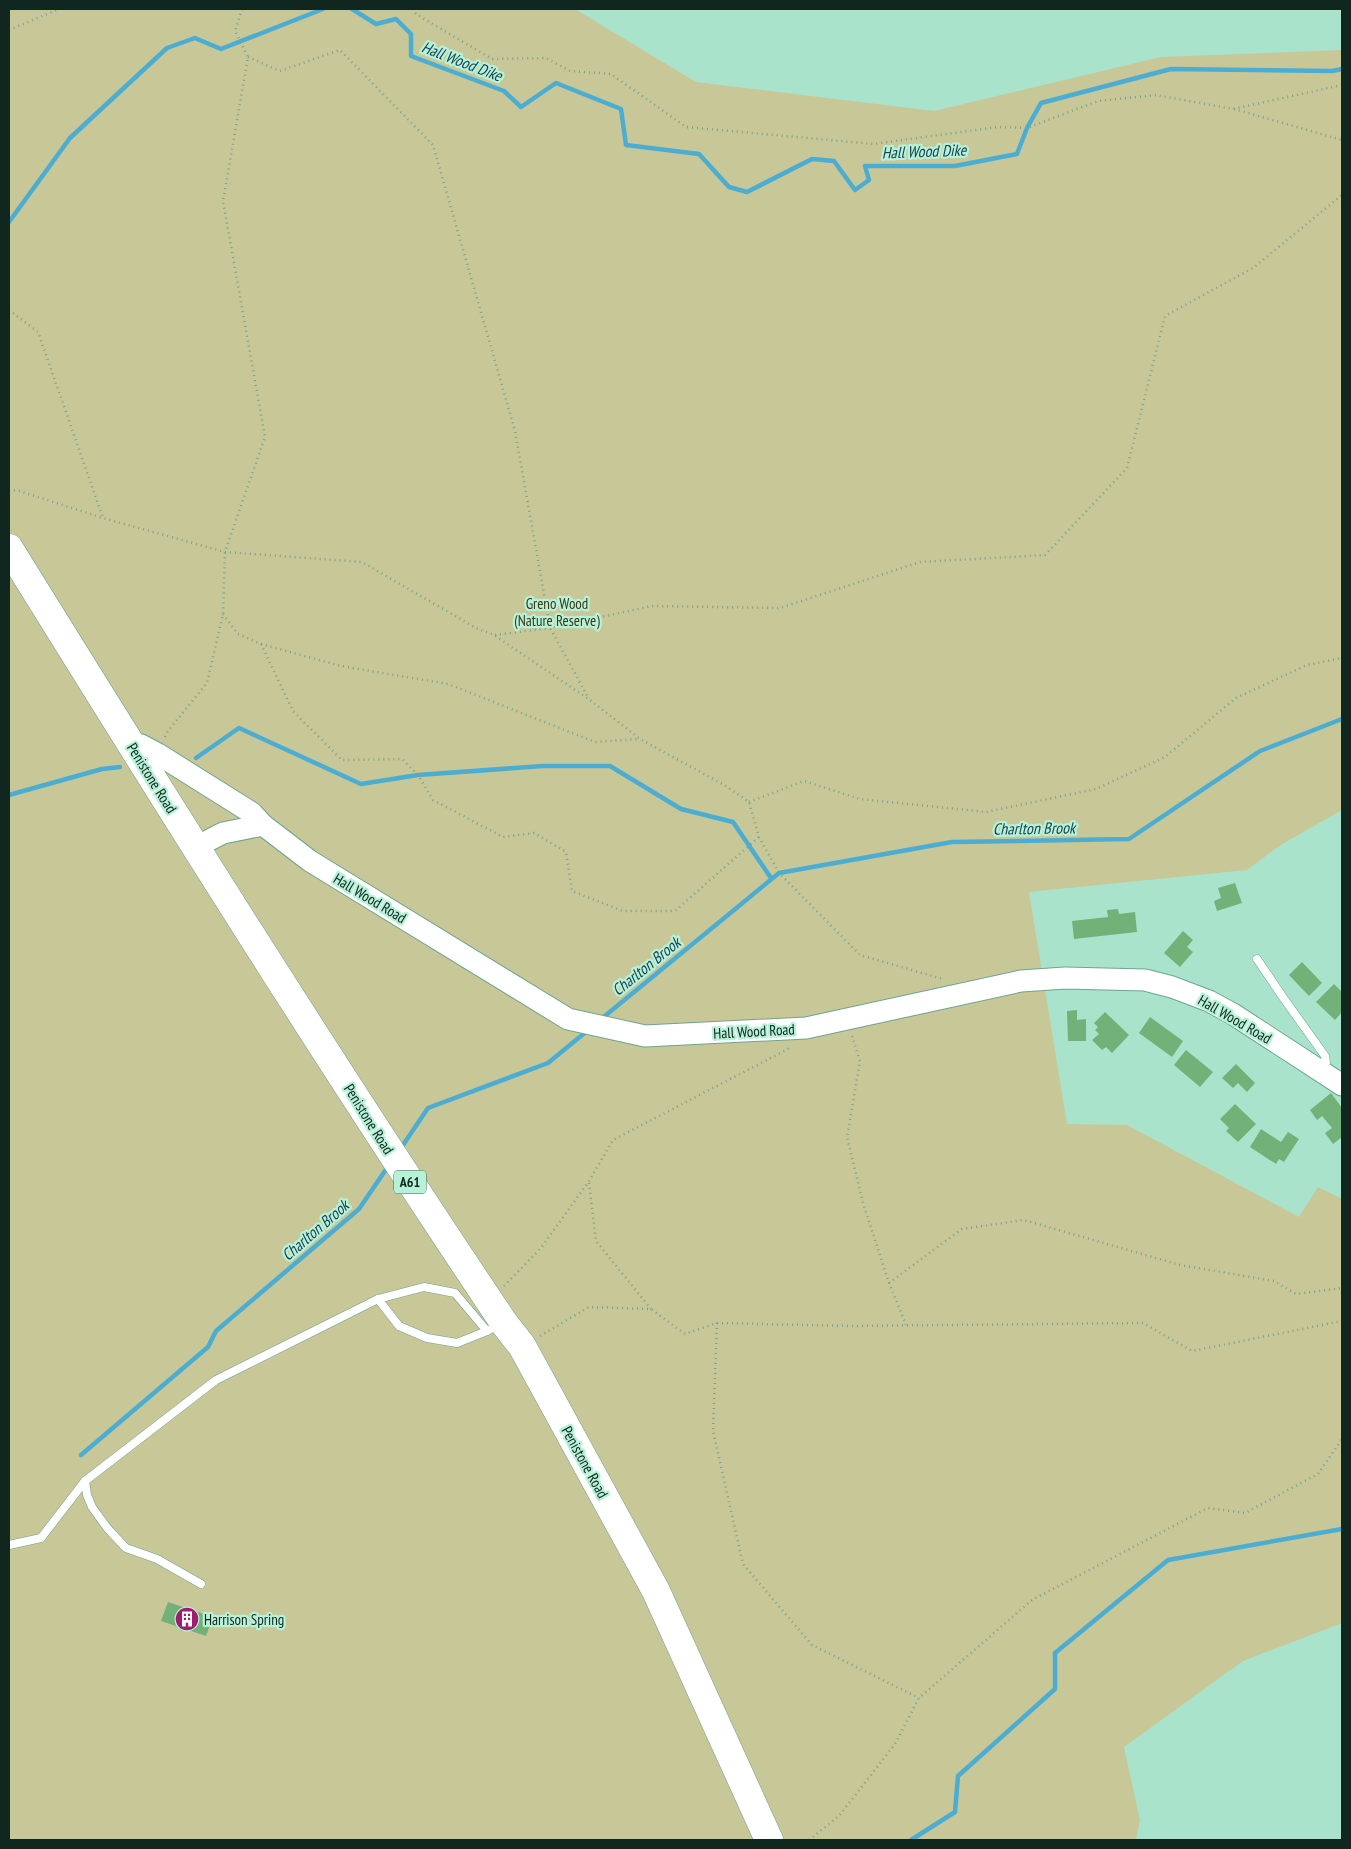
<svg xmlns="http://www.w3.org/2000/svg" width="1351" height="1849" font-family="'PT Sans Narrow',sans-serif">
	<rect width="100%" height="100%" fill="#aae3cb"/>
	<polygon fill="#c8c797" points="9,9 575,9 696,82 934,111 1161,57 1342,50 1342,810 1279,846 1247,870 1029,892 1067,1124 1127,1125 1299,1217 1318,1187 1342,1199 1342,1623 1243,1661 1124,1747 1140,1820 1136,1840 9,1840"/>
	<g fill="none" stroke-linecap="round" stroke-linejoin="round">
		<g stroke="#4cadd3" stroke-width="4.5">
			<polyline points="352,9 376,24 396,19 411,34 411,56 504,91 521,107 556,83 621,109 626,145 699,154 729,187 747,192 812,159 834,161 855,190 869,180 865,166 955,166 1017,154 1027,128 1041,103 1171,69 1332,71 1342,69"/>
			<polyline points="9,222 70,138 167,48 195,38 221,49 323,9"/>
			<polyline points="196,758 239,728 361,784 418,775 543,766 610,766 681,809 733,822 771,878"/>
			<polyline points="9,795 102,769 120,767"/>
			<polyline points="600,1020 779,873 952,842 1129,839 1260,751 1342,719"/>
			<polyline points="401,1148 428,1108 548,1063 587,1031"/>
			<polyline points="81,1455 208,1347 216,1331 359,1209 389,1165"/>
			<polyline points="911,1840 955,1812 958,1776 1055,1689 1055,1653 1168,1560 1342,1529"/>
		</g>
	</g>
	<g fill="#72b279">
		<polygon points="1235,883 1242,903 1217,911 1214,901 1221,898 1218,888"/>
		<polygon points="1118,909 1119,914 1135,912 1137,932 1074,939 1072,921 1108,917 1107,910"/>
		<polygon points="1183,931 1193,940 1187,947 1193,952 1180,967 1164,953"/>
		<polygon points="1302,962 1322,983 1309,996 1289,975"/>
		<polygon points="1334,984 1342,992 1342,1012 1335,1020 1316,1002"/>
		<polygon points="1077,1010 1077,1020 1086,1019 1086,1041 1068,1041 1067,1011"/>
		<polygon points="1105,1012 1129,1035 1112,1053 1106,1047 1102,1050 1092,1040 1099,1034 1095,1030 1098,1027 1094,1023"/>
		<polygon points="1150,1017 1183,1041 1172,1057 1139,1033"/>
		<polygon points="1186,1050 1213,1072 1200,1087 1174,1065"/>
		<polygon points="1236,1064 1255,1083 1247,1092 1238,1083 1233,1088 1222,1078"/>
		<polygon points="1331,1093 1342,1108 1342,1140 1341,1138 1333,1144 1325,1133 1332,1128 1322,1116 1317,1120 1310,1110"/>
		<polygon points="1235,1104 1256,1124 1238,1142 1226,1131 1229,1128 1220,1119"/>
		<polygon points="1261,1129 1281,1142 1288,1132 1299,1139 1284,1162 1279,1159 1276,1164 1250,1147"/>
		<polygon points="168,1602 213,1617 206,1636 161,1621"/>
	</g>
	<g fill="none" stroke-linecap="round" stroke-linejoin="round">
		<g stroke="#6da58e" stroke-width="9">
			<g id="lane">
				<polyline points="1257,959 1282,996 1325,1056 1326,1063 1324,1070"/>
				<polyline points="378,1299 399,1326 427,1338 457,1343 487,1331"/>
				<polyline points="85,1481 87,1495 92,1507 108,1529 126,1548 157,1559 201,1584"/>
				<polyline points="9,1545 41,1538 85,1481 216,1380 378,1299 424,1287 455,1293 487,1331 501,1324"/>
			</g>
		</g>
		<g stroke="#6da58e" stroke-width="23">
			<g id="secondary">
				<polyline points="131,745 141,745 158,754 252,813 263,825"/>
				<polyline points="196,847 223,833 263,825 310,861 568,1019 645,1036 806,1028 1021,981 1065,978 1145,980 1172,987 1209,1001 1233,1014 1342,1085"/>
			</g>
		</g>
		<g stroke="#6da58e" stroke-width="29">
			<path id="highway" d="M 9,548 C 170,808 333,1068 504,1323 L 522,1346 L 656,1591 L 769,1840"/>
		</g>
		<g stroke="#75a390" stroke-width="2.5" stroke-dasharray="1 4" stroke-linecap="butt">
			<polyline points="412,9 416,14 492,59 546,58 570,71 611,74 686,127 873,144 998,127 1027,128 1098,101 1156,95 1233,109 1342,85"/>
			<polyline points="9,30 59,9"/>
			<polyline points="248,57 280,71 340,50 433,145 515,431 550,628 589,699"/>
			<polyline points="1234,109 1342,140"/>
			<polyline points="9,310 38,332 103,518"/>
			<polyline points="9,491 16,490 103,518 225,552 362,562 476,628 494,635 590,700 640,739 726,786 749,802 759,837 779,873 860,955 943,979"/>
			<polyline points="223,614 238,634 261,644 293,711 342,760 402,759 418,775 433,800 503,837 534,833 566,852 572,891 623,911 675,911 759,837"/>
			<polyline points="495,635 550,628 652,606 780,608 920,562 1045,555 1127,468 1165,316 1253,268 1342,195"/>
			<polyline points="261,644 341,666 448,684 595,742 639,739"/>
			<polyline points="165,737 168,731 207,683 223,614 225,552 265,437 223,201 248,57 235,31 242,9"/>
			<polyline points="749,802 804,781 860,799 986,812 1096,789 1165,757 1236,698 1307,665 1342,658"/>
			<polyline points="852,1036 860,1061 847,1137 863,1203 889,1283 906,1325"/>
			<polyline points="589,1183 596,1241 651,1309"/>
			<polyline points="889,1283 962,1229 1024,1220 1180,1265 1274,1281 1296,1294 1342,1288"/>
			<polyline points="504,1286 541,1248 589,1181 613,1140 790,1048"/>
			<polyline points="717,1323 713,1431 743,1564 812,1645 919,1698"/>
			<polyline points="540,1336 589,1307 651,1309 685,1334 717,1323 850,1326 1143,1323 1192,1351 1342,1321"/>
			<polyline points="809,1840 839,1816 895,1744 919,1698 1032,1600 1208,1508 1245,1513 1318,1474 1342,1439"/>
		</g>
		<use href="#lane" stroke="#fff" stroke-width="8"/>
		<use href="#secondary" stroke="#fff" stroke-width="21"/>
		<use href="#highway" stroke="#fff" stroke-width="28"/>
	</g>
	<defs>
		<g id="building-disc" transform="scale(1.25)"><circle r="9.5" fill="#9e1d6f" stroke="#b7f1d8"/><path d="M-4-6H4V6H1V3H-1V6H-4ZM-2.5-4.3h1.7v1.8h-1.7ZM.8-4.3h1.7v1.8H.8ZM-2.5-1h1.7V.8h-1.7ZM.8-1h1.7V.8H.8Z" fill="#fff"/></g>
	</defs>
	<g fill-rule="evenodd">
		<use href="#building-disc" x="187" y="1619"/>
	</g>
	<g text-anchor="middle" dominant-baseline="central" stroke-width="4.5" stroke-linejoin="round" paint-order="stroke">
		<rect fill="#b7f1d8" stroke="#426456" stroke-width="1" x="394" y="1170.5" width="32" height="23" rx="4"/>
		<g font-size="14" font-weight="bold" fill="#10271f">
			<text x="410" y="1182">A61</text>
		</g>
		<g font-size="15" fill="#3a3814" stroke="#b7f1d8">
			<text x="557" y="603">Greno Wood<tspan x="557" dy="17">(Nature Reserve)</tspan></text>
		</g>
		<g font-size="15" fill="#10271f" stroke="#b7f1d8">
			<text transform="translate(152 778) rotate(58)">Penistone Road</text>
			<text transform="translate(370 898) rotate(31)">Hall Wood Road</text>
			<text transform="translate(1235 1019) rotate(30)">Hall Wood Road</text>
			<text transform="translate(754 1031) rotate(-3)">Hall Wood Road</text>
			<text transform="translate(369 1119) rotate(58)">Penistone Road</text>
			<text transform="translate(585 1462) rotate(61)">Penistone Road</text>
		</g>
		<g font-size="15" fill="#10271f" stroke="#b7f1d8" text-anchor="start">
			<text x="204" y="1619">Harrison Spring</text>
		</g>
		<g font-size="16" font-style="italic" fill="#194354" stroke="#b7f1d8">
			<text transform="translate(462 61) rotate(21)">Hall Wood Dike</text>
			<text transform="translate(924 151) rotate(-2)">Hall Wood Dike</text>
			<text transform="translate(1034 828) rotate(-1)">Charlton Brook</text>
			<text transform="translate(646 966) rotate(-39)">Charlton Brook</text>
			<text transform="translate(315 1230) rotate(-41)">Charlton Brook</text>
		</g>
	</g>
	<rect width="1351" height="1849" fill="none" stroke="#10271f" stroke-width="20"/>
</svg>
